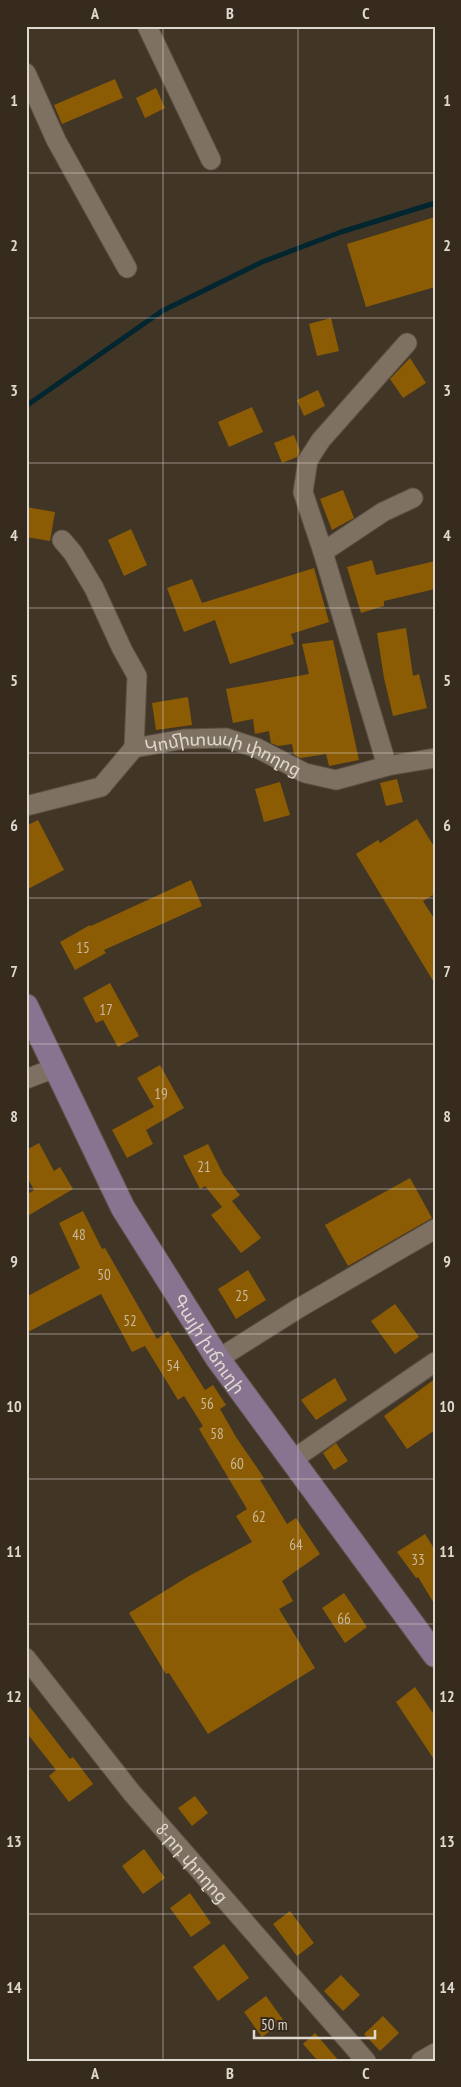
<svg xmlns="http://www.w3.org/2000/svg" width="461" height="2087" font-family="'PT Sans Narrow','Noto Sans Armenian',sans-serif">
	<rect width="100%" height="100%" fill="#413526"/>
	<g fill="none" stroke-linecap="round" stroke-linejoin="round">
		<polyline stroke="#02262f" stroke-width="5" points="26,406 162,311 262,262 341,232 435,203"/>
	</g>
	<g fill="#8c5c04">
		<polygon points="115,79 123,98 62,124 54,105"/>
		<polygon points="156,88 165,108 145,118 136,98"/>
		<polygon points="435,217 435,287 366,307 347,244"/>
		<polygon points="331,318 339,351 317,356 309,324"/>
		<polygon points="410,358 426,383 403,398 390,379"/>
		<polygon points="318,390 325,406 304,416 297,400"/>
		<polygon points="252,407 263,432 229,447 218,422"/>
		<polygon points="294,435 300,451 297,457 282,463 274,443"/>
		<polygon points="343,490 354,518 332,530 320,499"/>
		<polygon points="26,507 55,512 50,541 26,537"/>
		<polygon points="131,529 147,565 124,576 108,540"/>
		<polygon points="372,560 376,575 435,561 435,589 384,601 384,606 361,613 347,567"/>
		<polygon points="314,568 329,622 291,634 294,644 230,664 215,620 184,632 167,588 192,579 202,603"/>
		<polygon points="406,628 413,676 419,674 427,708 393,716 384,678 377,633"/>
		<polygon points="333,640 359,760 329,766 326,754 301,758 294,755 292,744 278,746 271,743 269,731 255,734 253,719 233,723 226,689 309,674 302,644"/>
		<polygon points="188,697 192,725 156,730 152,703"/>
		<polygon points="397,779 403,802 386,806 380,783"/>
		<polygon points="280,782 290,815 264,822 255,789"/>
		<polygon points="417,819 435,848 435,894 423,901 435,920 435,984 356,854 378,840 380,843"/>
		<polygon points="38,820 64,870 26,890 26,826"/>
		<polygon points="191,880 202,906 104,950 106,953 75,970 60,942 90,925 91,926"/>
		<polygon points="110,983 139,1036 118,1047 103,1020 96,1023 83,998"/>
		<polygon points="160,1065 184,1108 146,1130 153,1144 127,1158 112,1130 154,1107 137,1078"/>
		<polygon points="39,1143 54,1171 60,1167 73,1189 26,1217 26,1195 34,1190 26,1175 26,1150"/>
		<polygon points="208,1144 223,1174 240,1195 232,1201 261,1238 241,1253 211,1215 222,1207 205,1186 200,1189 183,1156"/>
		<polygon points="410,1178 432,1218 348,1266 325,1225"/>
		<polygon points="83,1211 102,1249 105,1248 157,1339 168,1331 205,1390 213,1385 226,1405 220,1409 236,1437 264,1478 260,1480 287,1524 296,1518 320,1554 282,1581 293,1601 279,1609 315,1668 208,1734 169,1673 166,1674 129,1613 189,1576 252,1542 236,1516 247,1509 199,1429 203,1426 184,1396 178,1400 145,1346 132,1352 101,1294 26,1333 26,1297 80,1268 59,1223"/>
		<polygon points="248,1270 266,1300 236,1319 218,1289"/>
		<polygon points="395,1304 419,1337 395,1354 371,1321"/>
		<polygon points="335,1378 347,1400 316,1420 301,1400"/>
		<polygon points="435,1379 435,1430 407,1449 384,1416"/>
		<polygon points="336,1443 348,1461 334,1470 323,1453"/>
		<polygon points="425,1534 435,1550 435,1605 418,1577 416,1578 397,1552"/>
		<polygon points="344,1593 367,1627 345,1643 322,1608"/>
		<polygon points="415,1687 435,1716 435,1761 396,1702"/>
		<polygon points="26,1702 70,1759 73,1757 93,1784 69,1802 49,1776 56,1770 26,1732"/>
		<polygon points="195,1796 208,1813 192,1826 178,1808"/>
		<polygon points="144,1849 165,1878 143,1894 122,1866"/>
		<polygon points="190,1893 211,1923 191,1937 170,1908"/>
		<polygon points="290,1911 314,1943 297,1956 273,1924"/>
		<polygon points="224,1944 249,1978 218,2001 193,1967"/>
		<polygon points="341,1975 360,1995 343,2011 324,1991"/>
		<polygon points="266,1996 284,2021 262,2037 244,2012"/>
		<polygon points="383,2016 399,2033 380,2051 364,2034"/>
		<polygon points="315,2033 339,2061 318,2061 303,2044"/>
	</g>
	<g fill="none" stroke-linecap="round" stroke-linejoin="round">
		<g stroke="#5b5145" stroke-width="21">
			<g id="minor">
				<polyline points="147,26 211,160"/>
				<polyline points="26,73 56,140 127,268"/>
				<polyline points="62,540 73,553 94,588 122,649 137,676 134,748"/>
				<polyline points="323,552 383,512 413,498"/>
				<polyline points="387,766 323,552 303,492 308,460 321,440 407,343"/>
				<path id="s1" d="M 26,806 L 101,787 L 134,748 L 184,739 L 226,738 L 257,748 L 305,773 L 336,780 L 387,766 L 435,758"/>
				<polyline points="26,1079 55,1068"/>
				<polyline points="218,1359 299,1308 435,1229"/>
				<polyline points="292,1460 435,1362"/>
				<path id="s2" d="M 26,1658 L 132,1793 L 366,2061"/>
				<polyline points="421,2061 435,2053"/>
			</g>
		</g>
		<g stroke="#5b5145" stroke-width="26">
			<g id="major">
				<path id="s3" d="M 26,1006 L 123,1208 L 218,1359 L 435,1655"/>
			</g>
		</g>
		<use href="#minor" stroke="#7e7161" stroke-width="19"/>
		<use href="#major" stroke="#887390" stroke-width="24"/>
	</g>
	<path fill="none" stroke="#dfd8cf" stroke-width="1" stroke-opacity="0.55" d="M 163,26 L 163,2061M 298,26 L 298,2061M 26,173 L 435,173M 26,318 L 435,318M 26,463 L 435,463M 26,608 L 435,608M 26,753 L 435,753M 26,898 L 435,898M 26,1044 L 435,1044M 26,1189 L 435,1189M 26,1334 L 435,1334M 26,1479 L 435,1479M 26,1624 L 435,1624M 26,1769 L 435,1769M 26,1914 L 435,1914"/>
	<g text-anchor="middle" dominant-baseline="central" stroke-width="4" stroke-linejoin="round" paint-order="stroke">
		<g font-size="15" fill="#cab99c">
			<text x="83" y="947">15</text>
			<text x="106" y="1009">17</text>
			<text x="161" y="1093">19</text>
			<text x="204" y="1166">21</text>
			<text x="79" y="1234">48</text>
			<text x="104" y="1274">50</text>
			<text x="242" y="1295">25</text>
			<text x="130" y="1320">52</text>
			<text x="173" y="1365">54</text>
			<text x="207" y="1403">56</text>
			<text x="217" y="1433">58</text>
			<text x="237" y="1463">60</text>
			<text x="259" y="1516">62</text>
			<text x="296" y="1544">64</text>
			<text x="418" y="1559">33</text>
			<text x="344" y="1618">66</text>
		</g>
		<g font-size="18" fill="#dfd8cf" stroke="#362b1d">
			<text stroke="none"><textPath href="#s1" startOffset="221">Կոմիտասի փողոց</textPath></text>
			<text stroke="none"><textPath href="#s3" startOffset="385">Գայի խճուղի</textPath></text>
			<text stroke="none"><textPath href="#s2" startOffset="264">8-րդ փողոց</textPath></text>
		</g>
	</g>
	<rect width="461" height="2087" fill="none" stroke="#362b1d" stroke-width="55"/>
	<path d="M254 2030v8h121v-8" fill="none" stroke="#dfd8cf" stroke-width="2.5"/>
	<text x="261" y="2030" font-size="15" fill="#dfd8cf" stroke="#362b1d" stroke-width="4" paint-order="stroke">50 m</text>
	<rect x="28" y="28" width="406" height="2032" fill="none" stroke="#dfd8cf" stroke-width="2"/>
	<g font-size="16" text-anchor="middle" font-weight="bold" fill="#dfd8cf">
		<text x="95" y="19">A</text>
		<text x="230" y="19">B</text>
		<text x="366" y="19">C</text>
		<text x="14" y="106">1</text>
		<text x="447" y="106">1</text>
		<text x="14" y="251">2</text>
		<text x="447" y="251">2</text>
		<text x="14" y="396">3</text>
		<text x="447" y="396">3</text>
		<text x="14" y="541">4</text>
		<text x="447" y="541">4</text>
		<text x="14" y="686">5</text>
		<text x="447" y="686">5</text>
		<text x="14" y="831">6</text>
		<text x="447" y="831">6</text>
		<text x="14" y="977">7</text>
		<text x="447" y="977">7</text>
		<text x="14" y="1122">8</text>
		<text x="447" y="1122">8</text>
		<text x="14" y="1267">9</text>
		<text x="447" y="1267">9</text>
		<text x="14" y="1412">10</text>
		<text x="447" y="1412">10</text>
		<text x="14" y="1557">11</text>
		<text x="447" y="1557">11</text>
		<text x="14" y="1702">12</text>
		<text x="447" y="1702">12</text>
		<text x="14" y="1847">13</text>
		<text x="447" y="1847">13</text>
		<text x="14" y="1993">14</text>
		<text x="447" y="1993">14</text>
		<text x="95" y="2079">A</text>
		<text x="230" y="2079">B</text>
		<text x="366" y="2079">C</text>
	</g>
</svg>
